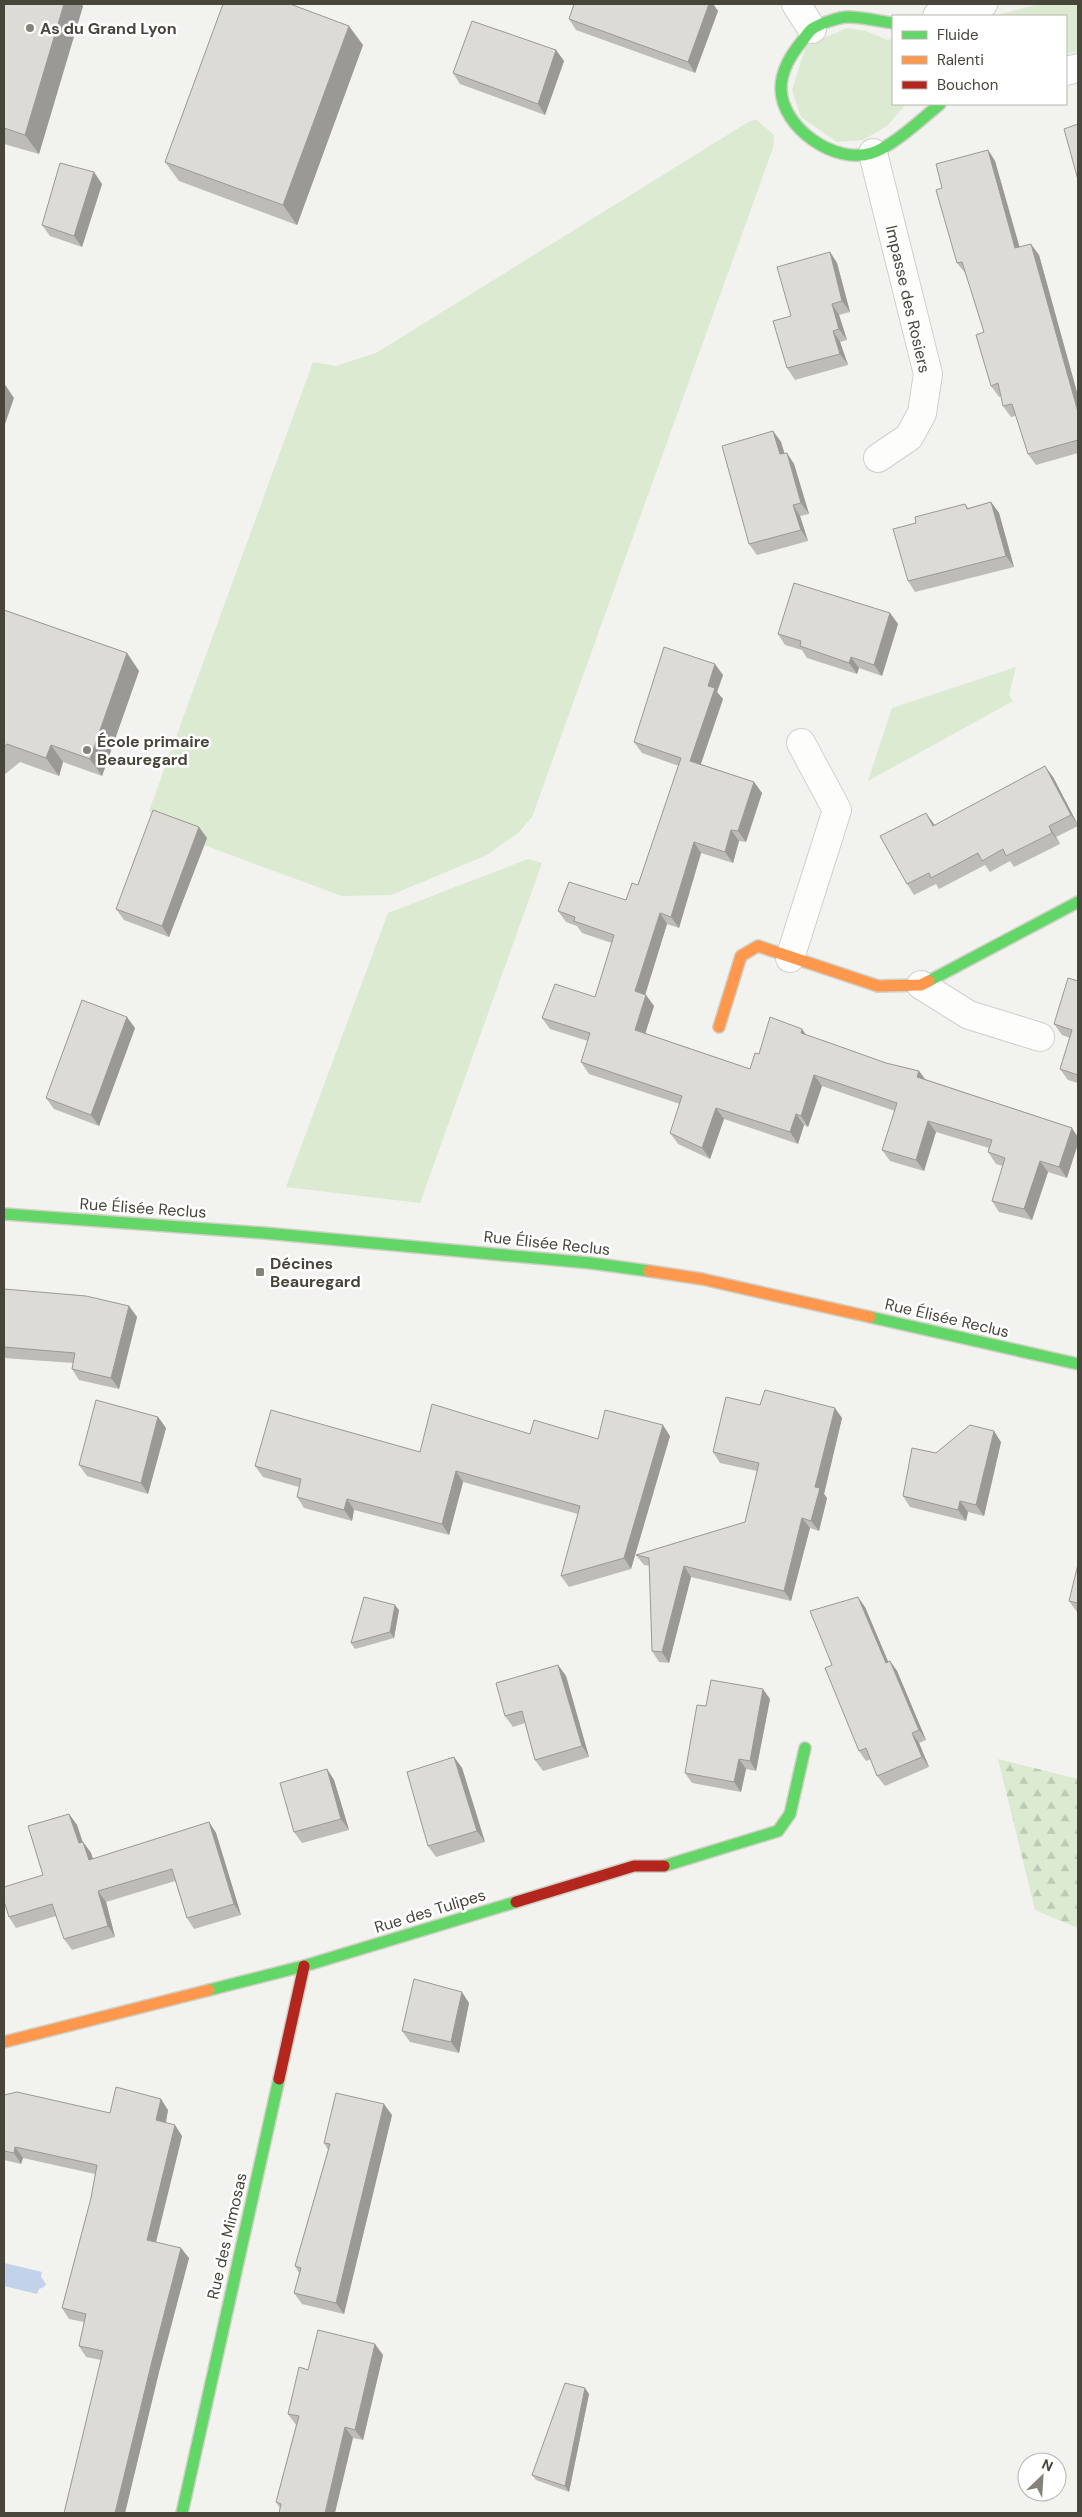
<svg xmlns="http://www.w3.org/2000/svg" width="1082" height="2517" font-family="'DM Sans',sans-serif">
	<defs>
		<pattern id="forest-firs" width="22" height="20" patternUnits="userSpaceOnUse" patternTransform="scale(1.25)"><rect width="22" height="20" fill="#dbead1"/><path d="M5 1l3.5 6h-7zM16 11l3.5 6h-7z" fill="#bdcab4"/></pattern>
	</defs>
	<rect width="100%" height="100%" fill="#f2f2ee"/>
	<g fill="#dbead1">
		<polygon points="1039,4 1078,4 1078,51 1066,54 1066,16 994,16"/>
		<polygon points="847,28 866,31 887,40 893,39 893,104 906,104 887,126 863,140 837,142 801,117 792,90 806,46"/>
		<polygon points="757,120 774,135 773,148 532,817 518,833 487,855 391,895 342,896 204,845 207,838 160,821 149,811 313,362 336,366 376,353 750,121"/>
		<polygon points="1016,667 1009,695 1013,701 868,781 892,708"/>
		<polygon points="528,859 542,863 420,1203 286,1187 388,913"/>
	</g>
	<polygon fill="url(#forest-firs)" points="998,1759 1078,1779 1078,1928 1035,1910"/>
	<polygon fill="#c3d2eb" points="4,2263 42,2272 41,2277 46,2284 44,2287 39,2289 37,2294 4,2286"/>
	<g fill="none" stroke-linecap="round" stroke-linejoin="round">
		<g stroke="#d0d0cb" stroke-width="30">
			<g id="street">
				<polyline points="796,4 812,29"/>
				<polyline points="937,16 983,4"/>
				<polyline points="1066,71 1078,68"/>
				<polyline points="873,153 928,374 922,413 909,437 878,458"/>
				<polyline points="790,958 837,810 801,743"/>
				<polyline points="921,985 969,1015 1040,1037"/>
			</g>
		</g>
		<g stroke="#d0d0c6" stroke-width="14">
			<g id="fast">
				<path d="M 893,23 C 878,21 862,17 848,17 C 839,17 819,24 812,29 C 808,32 805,38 802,41 C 791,55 781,70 781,89 C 782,128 835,165 872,153 C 892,147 923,118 940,104"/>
				<polyline points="929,981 1078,902"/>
				<polyline points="4,1214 264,1233 590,1263 649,1271"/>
				<polyline points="870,1317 1078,1364"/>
				<polyline points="664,1866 778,1831 790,1814 805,1748"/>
				<polyline points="209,1990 304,1966 516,1902"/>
				<polyline points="182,2513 279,2079"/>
			</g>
		</g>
		<g stroke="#d0d0c6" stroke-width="14">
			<g id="slow">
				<polyline points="719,1027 741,956 758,946 878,986 921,985 929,981"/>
				<polyline points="649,1271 702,1279 870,1317"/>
				<polyline points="4,2042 209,1990"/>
			</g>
		</g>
		<g stroke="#d0d0c6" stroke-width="14">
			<g id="jam">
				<polyline points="516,1902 634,1866 664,1866"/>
				<polyline points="279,2079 304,1966"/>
			</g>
		</g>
		<use href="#street" stroke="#fdfdfc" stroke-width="28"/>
		<use href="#fast" stroke="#63d668" stroke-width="11"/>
		<use href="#slow" stroke="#ff974d" stroke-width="11"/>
		<use href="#jam" stroke="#b3261e" stroke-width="11"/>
	</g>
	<g fill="#bdbcb8">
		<polygon points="4,4 81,4 83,6 39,154 4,144"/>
		<polygon points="574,4 713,4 718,11 695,73 576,30 569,19"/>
		<polygon points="363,45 297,225 179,181 165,162"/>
		<polygon points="556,50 564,61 545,115 460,84 453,73"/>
		<polygon points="988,150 995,161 1019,247 1039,255 1078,396 1078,453 1036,465 1028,454 1016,416 1011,417 1003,406 1001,396 999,397 991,386 984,332 966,274 957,263 942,188"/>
		<polygon points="102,184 82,247 50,236 42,225"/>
		<polygon points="830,252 837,263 850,312 839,315 847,340 840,342 848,365 795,380 787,368 791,316"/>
		<polygon points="773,431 781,442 784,453 794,464 809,514 800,516 808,541 757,555 749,544"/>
		<polygon points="991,502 999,513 1014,567 915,592 908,581 916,523 965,504 968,508"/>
		<polygon points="4,610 127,653 139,671 102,776 63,762 59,776 20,762 4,775"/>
		<polygon points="890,613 898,624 882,676 859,668 857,674 807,658 802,650 785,645 778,634"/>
		<polygon points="723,675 717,692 723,699 701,764 754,782 762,793 746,842 739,841 733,863 701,853 679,928 667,924 645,994 654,1006 645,1033 750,1069 759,1054 806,1035 886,1063 919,1071 925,1079 1072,1128 1067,1178 1048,1172 1032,1220 999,1212 992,1201 1003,1166 996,1164 988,1152 989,1148 936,1132 924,1171 890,1161 882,1150 895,1111 822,1086 808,1127 804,1125 798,1144 724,1119 710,1159 678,1144 670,1133 680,1104 589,1074 581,1062 588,1041 550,1029 542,1018 595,997 612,943 582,933 577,926 566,922 558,911 626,900 638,885 679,766 642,753 634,742"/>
		<polygon points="1053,777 1078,825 1078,826 1056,837 1060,844 1014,867 1010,861 990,872 985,865 939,889 936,884 914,895 907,884 935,825"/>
		<polygon points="207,838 169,937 124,920 116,909"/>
		<polygon points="1078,981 1078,1083 1068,1080 1060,1069 1070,1038 1062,1035 1054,1024"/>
		<polygon points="135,1028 99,1126 54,1109 46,1098"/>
		<polygon points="4,1289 129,1306 137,1317 119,1389 79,1380 72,1369 73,1363 4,1358"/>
		<polygon points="760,1405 842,1418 824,1494 827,1498 819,1531 810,1528 791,1601 691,1577 669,1663 659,1662 652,1651 650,1566 644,1565 636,1555 745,1522 757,1471 720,1463 713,1452"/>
		<polygon points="158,1417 166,1428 148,1494 87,1476 79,1465"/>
		<polygon points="530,1434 598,1439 670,1436 631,1569 569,1587 561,1576 578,1514 463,1482 449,1535 354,1510 352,1521 304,1508 297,1497 299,1487 263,1477 255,1466 420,1452"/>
		<polygon points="1001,1442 984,1516 968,1512 966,1521 910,1507 903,1496 936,1453"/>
		<polygon points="1078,1564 1078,1612 1077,1612 1069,1601"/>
		<polygon points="865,1607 888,1662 890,1661 897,1671 926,1740 919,1743 929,1767 885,1786 877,1776 871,1759 866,1761 859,1751 832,1665"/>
		<polygon points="399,1610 394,1638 355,1649 351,1643"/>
		<polygon points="558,1665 566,1676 589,1757 543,1771 535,1760 525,1723 513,1727 505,1716"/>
		<polygon points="770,1699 756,1771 746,1769 741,1792 692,1783 685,1773 706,1706"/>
		<polygon points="454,1757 462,1768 485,1842 436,1857 428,1846"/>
		<polygon points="327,1769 334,1780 349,1830 302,1843 294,1832"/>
		<polygon points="69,1814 77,1825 83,1842 91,1853 93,1859 209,1822 216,1833 241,1915 194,1929 187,1918 175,1881 106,1902 115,1937 72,1950 64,1939 56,1916 16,1928 9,1917 43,1875"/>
		<polygon points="469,2003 459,2053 410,2042 402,2031"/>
		<polygon points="4,2095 110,2113 168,2110 166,2123 182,2136 156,2242 189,2258 159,2372 125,2513 64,2513 101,2360 86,2357 79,2346 84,2322 69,2319 62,2308 91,2198 95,2174 23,2158 21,2164 4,2160"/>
		<polygon points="392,2115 344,2314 302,2304 294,2293 299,2273 295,2266 328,2150 324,2143"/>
		<polygon points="383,2355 363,2440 353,2438 280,2508 276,2502 296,2425 288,2414 308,2370"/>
		<polygon points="589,2394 569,2492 536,2480 532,2475"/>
	</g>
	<g fill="#9a9996">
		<polygon points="64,4 81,4 83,6 39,154 25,135"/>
		<polygon points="709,4 713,4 718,11 695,73 688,62"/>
		<polygon points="349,26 363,45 297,225 283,205"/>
		<polygon points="556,50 564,61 545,115 538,104"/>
		<polygon points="988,150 995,161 1023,259 1015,248"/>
		<polygon points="94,172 102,184 82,247 74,236"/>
		<polygon points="1031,244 1039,255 1078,396 1078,412"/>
		<polygon points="830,252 837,263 850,312 842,301"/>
		<polygon points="832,304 839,315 847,340 839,329"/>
		<polygon points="833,331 840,342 848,365 840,354"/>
		<polygon points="4,383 14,398 4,427"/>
		<polygon points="773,431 781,442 788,465 780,454"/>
		<polygon points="787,453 794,464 809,514 801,503"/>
		<polygon points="991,502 999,513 1014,567 1006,556"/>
		<polygon points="793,505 800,516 808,541 801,530"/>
		<polygon points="890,613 898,624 882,676 874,665"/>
		<polygon points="127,653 139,671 102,776 90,759"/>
		<polygon points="851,657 859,668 857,674 849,663"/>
		<polygon points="715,664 723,675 717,692 723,699 698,772 690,761 708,686"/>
		<polygon points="51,745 63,762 59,776 46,758"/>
		<polygon points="1045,766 1053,777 1078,825 1071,815"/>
		<polygon points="754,782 762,793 746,842 738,831"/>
		<polygon points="926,813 934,824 941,837 933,826"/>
		<polygon points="1049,826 1056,837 1060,844 1052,833"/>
		<polygon points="199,827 207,838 169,937 162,926"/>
		<polygon points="731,830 739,841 733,863 725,852"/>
		<polygon points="694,842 701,853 679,928 671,917"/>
		<polygon points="660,913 667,924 643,1002 635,991"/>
		<polygon points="646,995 654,1006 643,1041 635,1030"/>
		<polygon points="127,1017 135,1028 99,1126 91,1115"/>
		<polygon points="802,1029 810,1040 801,1033"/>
		<polygon points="919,1071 927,1082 917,1077"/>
		<polygon points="814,1075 822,1086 808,1127 801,1116"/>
		<polygon points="716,1108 724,1119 710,1159 702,1148"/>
		<polygon points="796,1114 804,1125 798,1144 790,1132"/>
		<polygon points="928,1121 936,1132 924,1171 916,1160"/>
		<polygon points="1072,1128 1078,1137 1078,1144 1067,1178 1059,1167"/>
		<polygon points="1040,1161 1048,1172 1032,1220 1024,1209"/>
		<polygon points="129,1306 137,1317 119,1389 111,1378"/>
		<polygon points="835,1408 842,1418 824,1494 827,1498 819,1531 811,1521 815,1487"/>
		<polygon points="158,1417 166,1428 148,1494 141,1483"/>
		<polygon points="663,1425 670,1436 631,1569 624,1558"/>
		<polygon points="994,1431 1001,1442 984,1516 976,1505"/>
		<polygon points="456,1471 463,1482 449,1535 442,1524"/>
		<polygon points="347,1499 354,1510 352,1521 344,1510"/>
		<polygon points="960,1501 968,1512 966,1521 958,1510"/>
		<polygon points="802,1518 810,1528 791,1601 784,1591"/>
		<polygon points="684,1566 691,1577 669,1663 662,1652"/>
		<polygon points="858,1597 865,1607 893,1673 886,1663"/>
		<polygon points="395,1605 399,1610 394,1638 390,1632"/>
		<polygon points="890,1661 897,1671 926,1740 919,1730"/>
		<polygon points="558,1665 566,1676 589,1757 582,1746"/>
		<polygon points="763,1689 770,1699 756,1771 750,1761"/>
		<polygon points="912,1733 919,1743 929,1767 922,1757"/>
		<polygon points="454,1757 462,1768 485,1842 477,1831"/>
		<polygon points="739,1759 746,1769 741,1792 734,1782"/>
		<polygon points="327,1769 334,1780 349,1830 341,1819"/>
		<polygon points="69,1814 77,1825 86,1854 79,1843"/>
		<polygon points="209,1822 216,1833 241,1915 234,1904"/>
		<polygon points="83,1842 91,1853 97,1871 89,1860"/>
		<polygon points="98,1891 106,1902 115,1937 108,1926"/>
		<polygon points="462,1992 469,2003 459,2053 451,2042"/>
		<polygon points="161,2099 168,2110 164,2131 156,2120"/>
		<polygon points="384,2104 392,2115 344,2314 336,2303"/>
		<polygon points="175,2125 182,2136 154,2250 147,2240"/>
		<polygon points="15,2147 23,2158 21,2164 14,2153"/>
		<polygon points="181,2248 189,2258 159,2372 125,2513 115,2513 152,2361"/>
		<polygon points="375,2344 383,2355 363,2440 355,2430"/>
		<polygon points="585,2388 589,2394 569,2492 565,2486"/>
		<polygon points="345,2427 353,2438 335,2513 325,2513"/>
	</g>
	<g fill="#dcdbd6" stroke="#9a9996">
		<polygon points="4,4 64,4 25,135 4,128"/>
		<polygon points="223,4 290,4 349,26 283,205 165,162"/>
		<polygon points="574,4 709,4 688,62 569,19"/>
		<polygon points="472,21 556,50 538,104 453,73"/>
		<polygon points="1078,124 1078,180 1064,129"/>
		<polygon points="988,150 1015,248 1031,244 1078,412 1078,440 1028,454 1012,404 1003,406 998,383 991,386 976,335 984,332 962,262 957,263 936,190 942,188 936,164"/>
		<polygon points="60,163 94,172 74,236 42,225"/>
		<polygon points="830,252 842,301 832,304 839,329 833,331 840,354 787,368 773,321 791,316 777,267"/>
		<polygon points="773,431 780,454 787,453 801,503 793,505 801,530 749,544 722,446"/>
		<polygon points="991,502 1006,556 908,581 893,529 916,523 915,517 965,504 967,509"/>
		<polygon points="794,583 890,613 874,665 851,657 849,663 800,646 801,641 778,634"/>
		<polygon points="4,610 127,653 90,759 51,745 46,758 7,744 4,747"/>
		<polygon points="664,647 715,664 708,686 715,688 690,761 754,782 738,831 731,830 725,852 694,842 671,917 660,913 635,991 646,995 635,1030 750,1069 755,1053 759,1054 770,1017 802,1029 801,1033 830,1043 886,1063 919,1071 917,1077 1072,1128 1059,1167 1040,1161 1024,1209 992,1201 1005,1158 988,1152 992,1140 928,1121 916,1160 882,1150 897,1103 814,1075 801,1116 796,1114 790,1132 716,1108 702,1148 670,1133 682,1096 581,1062 590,1033 542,1018 555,984 595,997 614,935 574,921 575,917 558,911 569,882 626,900 632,883 638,885 681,758 634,742"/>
		<polygon points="1045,766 1071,815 1049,826 1052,833 1006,856 1003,849 982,861 978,853 931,878 929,873 907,884 880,836 926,813 933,826"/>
		<polygon points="153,810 199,827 162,926 116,909"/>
		<polygon points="1068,978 1078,981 1078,1075 1060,1069 1072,1030 1054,1024"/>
		<polygon points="82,1000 127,1017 91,1115 46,1098"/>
		<polygon points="4,1289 86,1296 129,1306 111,1378 72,1369 75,1353 4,1347"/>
		<polygon points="765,1390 835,1408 815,1487 820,1488 811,1521 802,1518 784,1591 684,1566 662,1652 652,1651 649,1558 636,1555 745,1522 759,1463 713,1452 726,1397 760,1405"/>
		<polygon points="96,1400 158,1417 141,1483 79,1465"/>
		<polygon points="432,1404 530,1434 534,1420 598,1439 605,1410 663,1425 624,1558 561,1576 580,1506 456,1471 442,1524 347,1499 344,1510 297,1497 301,1479 255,1466 271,1410 420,1452"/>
		<polygon points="970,1425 994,1431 976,1505 960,1501 958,1510 903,1496 912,1448 936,1453"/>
		<polygon points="1078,1564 1078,1603 1069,1601"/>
		<polygon points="364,1597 395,1605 390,1632 351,1643"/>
		<polygon points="858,1597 886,1663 890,1661 919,1730 912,1733 922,1757 877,1776 866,1748 859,1751 825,1668 832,1665 810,1611"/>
		<polygon points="558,1665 582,1746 535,1760 522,1711 505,1716 496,1683"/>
		<polygon points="711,1680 763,1689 750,1761 739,1759 734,1782 685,1773 697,1705 706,1706"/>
		<polygon points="454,1757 477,1831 428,1846 407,1772"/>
		<polygon points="327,1769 341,1819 294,1832 280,1783"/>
		<polygon points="69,1814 79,1843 83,1842 89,1860 209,1822 234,1904 187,1918 172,1869 98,1891 108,1926 64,1939 52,1904 9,1917 4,1901 4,1887 43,1875 28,1826"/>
		<polygon points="414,1979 462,1992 451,2042 402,2031"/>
		<polygon points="116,2087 161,2099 156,2120 175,2125 147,2240 181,2248 152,2361 115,2513 64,2513 103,2351 79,2346 86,2314 62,2308 91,2198 97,2165 15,2147 14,2153 4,2151 4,2095 17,2092 110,2113"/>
		<polygon points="336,2093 384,2104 336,2303 294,2293 301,2268 295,2266 330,2144 324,2143"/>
		<polygon points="318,2330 375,2344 355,2430 345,2427 325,2513 279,2513 281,2504 276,2502 299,2416 288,2414 299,2367 308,2370"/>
		<polygon points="565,2383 585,2388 565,2486 532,2475"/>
	</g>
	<g fill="#848279" stroke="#fff" stroke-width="2">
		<circle cx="30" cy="28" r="5"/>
		<circle cx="87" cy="750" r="5"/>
		<rect x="255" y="1267" width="10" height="10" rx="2.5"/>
	</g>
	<g text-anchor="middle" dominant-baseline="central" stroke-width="5" stroke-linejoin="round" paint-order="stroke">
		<g font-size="16" font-weight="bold" fill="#48453a" stroke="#fff" text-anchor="start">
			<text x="40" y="28">As du Grand Lyon</text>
			<text x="97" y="741">École primaire<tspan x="97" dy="18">Beauregard</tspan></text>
			<text x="270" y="1263">Décines<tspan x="270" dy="18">Beauregard</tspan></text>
		</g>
		<g font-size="16" fill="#48453a" stroke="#fff">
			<text transform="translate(908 299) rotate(77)">Impasse des Rosiers</text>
			<text transform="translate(143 1208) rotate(4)">Rue Élisée Reclus</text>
			<text transform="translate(547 1243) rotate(6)">Rue Élisée Reclus</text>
			<text transform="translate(947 1318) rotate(13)">Rue Élisée Reclus</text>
			<text transform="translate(430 1911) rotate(-17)">Rue des Tulipes</text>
			<text transform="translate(227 2236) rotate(-77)">Rue des Mimosas</text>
		</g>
	</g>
	<rect width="1082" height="2517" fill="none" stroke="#48453a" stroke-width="10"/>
	<rect x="892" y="15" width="175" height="90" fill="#ffffff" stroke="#b6b5b0"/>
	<rect x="902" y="31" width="25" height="8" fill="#63d668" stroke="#b6b5b0"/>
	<text x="937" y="40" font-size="15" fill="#48453a">Fluide</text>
	<rect x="902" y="56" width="25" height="8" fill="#ff974d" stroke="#b6b5b0"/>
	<text x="937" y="65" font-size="15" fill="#48453a">Ralenti</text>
	<rect x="902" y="81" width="25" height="8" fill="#b3261e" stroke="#b6b5b0"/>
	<text x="937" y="90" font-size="15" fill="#48453a">Bouchon</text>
	<g transform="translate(1042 2477) rotate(25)"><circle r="24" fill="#ffffff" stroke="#b6b5b0"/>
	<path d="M0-4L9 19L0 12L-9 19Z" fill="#848279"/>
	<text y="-8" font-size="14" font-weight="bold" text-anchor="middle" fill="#48453a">N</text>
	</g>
</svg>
